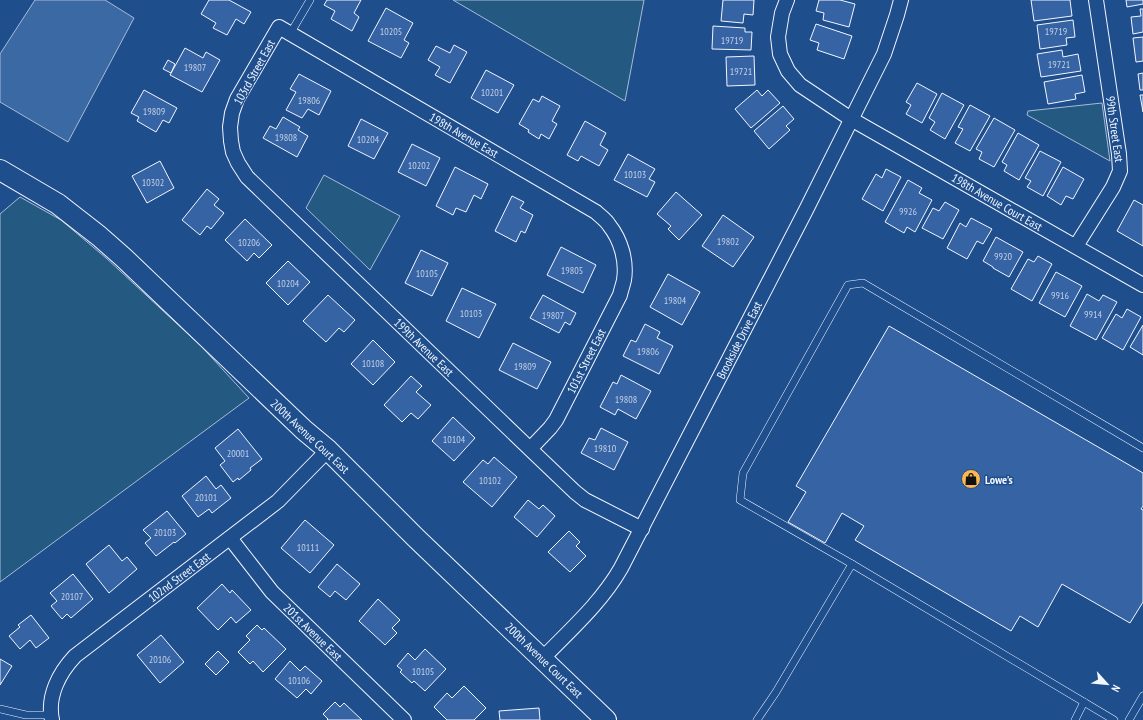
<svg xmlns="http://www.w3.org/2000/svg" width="1143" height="720" font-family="'PT Sans Narrow',sans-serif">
	<rect width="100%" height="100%" fill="#1f4e8c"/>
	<g fill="#245a82" stroke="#a8bbd7">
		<polygon points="453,0 644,0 625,101"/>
		<polygon points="1102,103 1110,161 1027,115 1028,111"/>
		<polygon points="324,175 400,216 370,270 306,208"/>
		<polygon points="20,197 61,220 106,258 201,346 249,398 0,582 0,214"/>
	</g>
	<polygon fill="#3b69a3" stroke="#a8bbd7" points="35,0 105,0 134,18 68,142 0,102 0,54"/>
	<g fill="#3563a3" stroke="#f2f6ff">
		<polygon points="209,0 229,0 251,12 244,24 236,19 227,35 213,28 216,23 201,14"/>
		<polygon points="327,0 361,0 354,13 359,17 352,31 331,19 335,11 324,5"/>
		<polygon points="723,0 754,0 753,15 744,14 743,23 721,21"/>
		<polygon points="819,0 840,0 855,4 849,27 823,20 824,13 816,11"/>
		<polygon points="1031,0 1070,0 1072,16 1034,21"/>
		<polygon points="1126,0 1143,0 1143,4 1127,7"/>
		<polygon points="386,8 413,23 404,40 409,43 401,58 368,41"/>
		<polygon points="1140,9 1143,9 1143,32 1133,34 1131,17 1141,16"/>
		<polygon points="1073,20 1075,37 1066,38 1067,45 1040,49 1037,25"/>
		<polygon points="816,24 852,36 844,59 817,50 819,43 810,40"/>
		<polygon points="713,26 745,28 745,32 752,32 751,50 712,49"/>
		<polygon points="1143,37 1143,61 1136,62 1133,38"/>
		<polygon points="454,45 467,52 450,83 435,75 440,67 428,60 436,46 450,53"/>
		<polygon points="185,48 203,58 206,52 220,60 202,92 170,75"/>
		<polygon points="1062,50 1063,57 1078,54 1081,71 1041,77 1037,54"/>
		<polygon points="754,56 755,85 727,86 726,57"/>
		<polygon points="168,60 175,64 171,73 163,69"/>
		<polygon points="486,70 514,85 498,113 471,98"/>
		<polygon points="1143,73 1143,90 1140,90 1138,74"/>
		<polygon points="299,74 331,91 319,115 308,109 302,118 286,110 296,92 290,89"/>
		<polygon points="1082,75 1085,92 1075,94 1076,99 1048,104 1044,82"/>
		<polygon points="917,83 937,94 922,123 906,114 911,105 906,102"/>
		<polygon points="144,90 177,108 169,123 163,120 156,132 137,121 139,117 131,113"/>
		<polygon points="757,90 762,96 768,90 780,103 751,128 735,109"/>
		<polygon points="942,93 964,105 945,139 930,130 935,122 929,118"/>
		<polygon points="1140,95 1143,95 1143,112"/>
		<polygon points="542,96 560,106 552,121 557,124 549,139 541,134 539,139 528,132 529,130 519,124 533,99 539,102"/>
		<polygon points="970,105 990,116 970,151 955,143 963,129 958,127"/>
		<polygon points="783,106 794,119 786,126 790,130 769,149 754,131"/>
		<polygon points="283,117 300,127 298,130 308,136 297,157 263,138 270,126 276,129"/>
		<polygon points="994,118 1015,130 994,167 979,159 982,152 976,149"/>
		<polygon points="361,119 388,133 374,159 348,146"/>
		<polygon points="585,121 606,133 600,145 608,150 599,166 581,156 578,161 567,155"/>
		<polygon points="1018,133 1039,145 1019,180 1004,171 1007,165 1002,162"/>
		<polygon points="412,144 440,158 426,186 398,172"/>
		<polygon points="1040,151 1061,162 1043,196 1027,187 1031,181 1025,178"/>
		<polygon points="628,154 655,169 649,179 655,182 647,197 614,180"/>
		<polygon points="160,161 174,188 147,203 132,176"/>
		<polygon points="455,167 488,184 481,199 474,195 466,212 456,208 453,215 436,206"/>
		<polygon points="1063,167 1084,179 1073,199 1066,196 1061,205 1047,196"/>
		<polygon points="886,169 901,177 883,211 862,199 876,174 882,178"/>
		<polygon points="908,180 922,188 919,193 932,200 915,232 907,227 904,233 885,222"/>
		<polygon points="207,189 219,199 214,205 224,213 211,229 207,226 200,235 182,220"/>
		<polygon points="676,192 702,215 679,240 668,229 671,226 657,214"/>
		<polygon points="512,196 524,202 520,208 533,215 525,233 521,231 516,242 495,231"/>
		<polygon points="1134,200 1143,205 1143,246 1117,231"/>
		<polygon points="945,202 959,210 943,239 922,228 933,208 939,211"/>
		<polygon points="723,215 754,237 733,267 702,246"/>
		<polygon points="971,218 992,229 983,244 977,241 967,259 947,248 960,223 966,227"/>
		<polygon points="245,219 272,245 259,258 254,253 247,261 225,240"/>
		<polygon points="996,237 1023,252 1009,277 993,268 993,267 983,261"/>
		<polygon points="561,247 596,265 583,293 547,275"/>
		<polygon points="421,250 448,263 432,296 405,283"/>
		<polygon points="1038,256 1052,264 1032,301 1011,289 1028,259 1034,262"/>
		<polygon points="288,261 310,282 288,305 266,283"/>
		<polygon points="1056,272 1082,286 1065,317 1039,303"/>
		<polygon points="668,274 700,292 682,325 650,307"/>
		<polygon points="462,288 496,304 479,338 446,321"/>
		<polygon points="1087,294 1099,301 1103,295 1117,302 1096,340 1070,326"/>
		<polygon points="328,295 355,320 344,332 339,328 326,342 303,321"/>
		<polygon points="543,295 576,313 570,325 565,322 559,333 530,318"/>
		<polygon points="1127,309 1141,317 1123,350 1102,338 1116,314 1122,318"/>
		<polygon points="645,324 660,332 657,338 673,346 659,374 623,356 631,340 636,342"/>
		<polygon points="1143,325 1143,355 1130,347"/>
		<polygon points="889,326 1143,473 1143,506 1141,509 1143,510 1143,602 1130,623 1062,584 1038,627 1020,616 1011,631 855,540 864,526 842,513 825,543 788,522 806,492 796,486"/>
		<polygon points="373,340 395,362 373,385 351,364"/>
		<polygon points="513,343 551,362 537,389 499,370"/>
		<polygon points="621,375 651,391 636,419 618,409 615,415 600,407 613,382 617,384"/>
		<polygon points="411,376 422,386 416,392 431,405 418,419 411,413 402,422 384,405"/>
		<polygon points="453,417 475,438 454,461 432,441"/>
		<polygon points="601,428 628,442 614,470 581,453 589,438 595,440"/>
		<polygon points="238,429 262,459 250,468 251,470 239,480 238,478 233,482 220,465 225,461 215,448"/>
		<polygon points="494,457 517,477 492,507 463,482 483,460 488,464"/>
		<polygon points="206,476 216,489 221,485 231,498 212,513 209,509 198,517 182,496"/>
		<polygon points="528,500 539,509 543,505 555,516 537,537 514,517"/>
		<polygon points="167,511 186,534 175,543 174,542 156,556 145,543 151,538 143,530"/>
		<polygon points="305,520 334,545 310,573 281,548"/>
		<polygon points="569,531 580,542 576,546 586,556 570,572 548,552"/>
		<polygon points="109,545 122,561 127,557 137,569 109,593 86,564"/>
		<polygon points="337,564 360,584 346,600 335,591 330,597 318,587"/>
		<polygon points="73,574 93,599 71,618 67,614 62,619 51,606 57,601 50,593"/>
		<polygon points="222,584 230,593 232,590 251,610 236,623 231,617 218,630 197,608"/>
		<polygon points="378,599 400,620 392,628 397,633 385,645 359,621"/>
		<polygon points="31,615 49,638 36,648 30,640 20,649 9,636 20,627 18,625"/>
		<polygon points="257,625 262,630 264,628 286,649 263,672 253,661 250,664 238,652 250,640 246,636"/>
		<polygon points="161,635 184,662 160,683 137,655"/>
		<polygon points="425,649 446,669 425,691 414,681 412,683 400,672 402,670 397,666 408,653 415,660"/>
		<polygon points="218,651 229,662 216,675 205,664"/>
		<polygon points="0,659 12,666 0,685"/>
		<polygon points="290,661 300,671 305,666 322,681 311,694 306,689 297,698 275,679"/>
		<polygon points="464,686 486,708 474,720 447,720 434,707 447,693 452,698"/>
		<polygon points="335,702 340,707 344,703 362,720 327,720 328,719 323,714"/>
		<polygon points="539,708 540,720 500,720 499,711"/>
	</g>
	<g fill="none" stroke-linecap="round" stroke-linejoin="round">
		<g stroke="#f2f6ff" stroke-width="8">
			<g id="service">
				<polyline points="290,34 310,0"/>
				<polyline points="0,709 26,715 51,715"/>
				<polyline points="757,720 776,692 852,564"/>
				<polyline points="1075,720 1084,702"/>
				<polyline points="1114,720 852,564 740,500 743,473 848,285 863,283 1143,448"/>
				<polyline points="1129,720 1143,696"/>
			</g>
		</g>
		<g stroke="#f2f6ff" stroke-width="16">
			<g id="minor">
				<polyline points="787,0 782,13 778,37 780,54 788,71 800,85 851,119 1143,285"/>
				<polyline points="1076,246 1113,187 1120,171 1119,154 1096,0"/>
				<path d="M 530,449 L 550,428 L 556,420 L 620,295 C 621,290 623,285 624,280 C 627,261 621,240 609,225 C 606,220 600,216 596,212 L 279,27 L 237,99 L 232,113 L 230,127 L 231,141 L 233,152 L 238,163 L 247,177 L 530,449 L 575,492 L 585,500 L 642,529"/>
				<polyline points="230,538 272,592 404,720"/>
				<path d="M 542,659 C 570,630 601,603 621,568 L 806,210 L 884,54 L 897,15 L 901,0"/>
				<path d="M 52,720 C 47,696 59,673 75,656 L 278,501 L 328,450"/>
			</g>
		</g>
		<g stroke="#f2f6ff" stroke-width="22">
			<polyline id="secondary" points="0,170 58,204 99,236 124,258 304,430 328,450 416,538 606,720"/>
		</g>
		<use href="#service" stroke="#1f4e8c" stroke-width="7"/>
		<use href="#minor" stroke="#1f4e8c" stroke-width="14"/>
		<use href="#secondary" stroke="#1f4e8c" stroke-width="20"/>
	</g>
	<defs>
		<g id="shop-disc" transform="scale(1)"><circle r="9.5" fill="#ffb74d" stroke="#1f4e8c"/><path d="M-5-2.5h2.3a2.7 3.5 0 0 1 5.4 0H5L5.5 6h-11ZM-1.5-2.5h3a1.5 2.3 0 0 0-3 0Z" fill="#111"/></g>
	</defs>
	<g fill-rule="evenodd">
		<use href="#shop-disc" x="971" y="479"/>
	</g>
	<g text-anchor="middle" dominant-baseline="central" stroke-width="3" stroke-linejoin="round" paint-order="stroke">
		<g font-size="10" fill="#c3d1e8">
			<text x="391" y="31">10205</text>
			<text x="1056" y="31">19719</text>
			<text x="732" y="40">19719</text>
			<text x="1059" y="64">19721</text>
			<text x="195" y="67">19807</text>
			<text x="741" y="71">19721</text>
			<text x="492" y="92">10201</text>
			<text x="309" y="100">19806</text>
			<text x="154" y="111">19809</text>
			<text x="286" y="137">19808</text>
			<text x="368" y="139">10204</text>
			<text x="419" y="165">10202</text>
			<text x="635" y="174">10103</text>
			<text x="153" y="182">10302</text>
			<text x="908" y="211">9926</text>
			<text x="728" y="241">19802</text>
			<text x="249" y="242">10206</text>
			<text x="1003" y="256">9920</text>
			<text x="572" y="270">19805</text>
			<text x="427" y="273">10105</text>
			<text x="288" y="283">10204</text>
			<text x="1060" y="295">9916</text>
			<text x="675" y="300">19804</text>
			<text x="471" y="313">10103</text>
			<text x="1093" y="314">9914</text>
			<text x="553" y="315">19807</text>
			<text x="648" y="351">19806</text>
			<text x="373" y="363">10108</text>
			<text x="525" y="366">19809</text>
			<text x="626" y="399">19808</text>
			<text x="454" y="439">10104</text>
			<text x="605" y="448">19810</text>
			<text x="238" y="453">20001</text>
			<text x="490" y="480">10102</text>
			<text x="206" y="497">20101</text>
			<text x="165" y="532">20103</text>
			<text x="308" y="547">10111</text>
			<text x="72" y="596">20107</text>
			<text x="160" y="659">20106</text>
			<text x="423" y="671">10105</text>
			<text x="299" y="680">10106</text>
		</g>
		<g font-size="12" fill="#f2f6ff" stroke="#1f4e8c">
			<text transform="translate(254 72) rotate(-61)">103rd Street East</text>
			<text transform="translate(1115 129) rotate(82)">99th Street East</text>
			<text transform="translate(464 135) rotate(30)">198th Avenue East</text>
			<text transform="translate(997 202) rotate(30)">198th Avenue Court East</text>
			<text transform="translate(739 340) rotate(-63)">Brookside Drive East</text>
			<text transform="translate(424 347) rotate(44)">199th Avenue East</text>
			<text transform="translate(586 361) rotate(-63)">101st Street East</text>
			<text transform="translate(310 436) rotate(43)">200th Avenue Court East</text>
			<text transform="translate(179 577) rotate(-37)">102nd Street East</text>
			<text transform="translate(313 632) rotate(44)">201st Avenue East</text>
			<text transform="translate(544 660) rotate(44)">200th Avenue Court East</text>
		</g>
		<g font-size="12" font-weight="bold" fill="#f2f6ff" stroke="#1f4e8c" text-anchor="start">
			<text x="985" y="479">Lowe's</text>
		</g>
	</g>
	<g transform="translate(1107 684) rotate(117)" stroke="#1f4e8c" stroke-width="3" paint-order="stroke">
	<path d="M0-3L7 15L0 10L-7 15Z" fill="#f2f6ff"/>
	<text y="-6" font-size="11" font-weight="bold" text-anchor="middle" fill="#f2f6ff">N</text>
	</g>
</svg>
